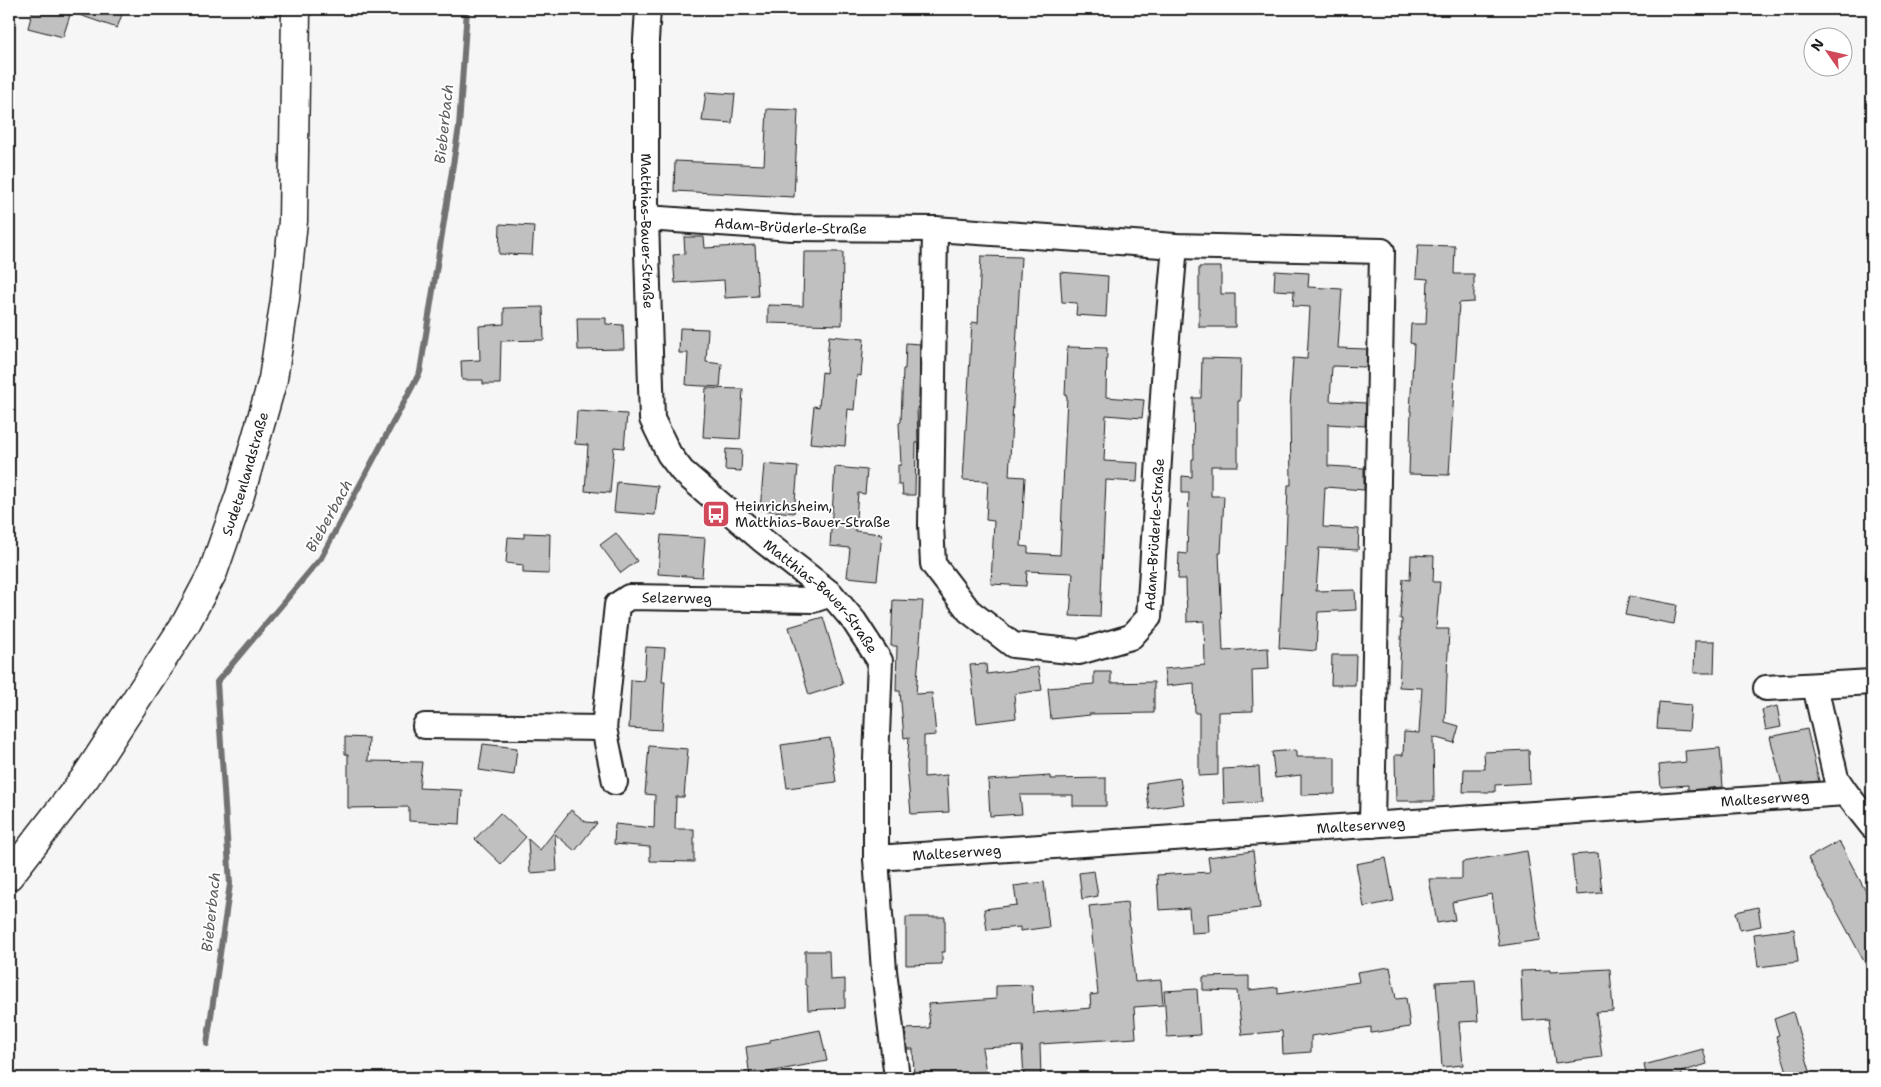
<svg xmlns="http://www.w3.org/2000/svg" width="1881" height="1087" font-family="'Shantell Sans',sans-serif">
	<rect width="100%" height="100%" fill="#f6f6f6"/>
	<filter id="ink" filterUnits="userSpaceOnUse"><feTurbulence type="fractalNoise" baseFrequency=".02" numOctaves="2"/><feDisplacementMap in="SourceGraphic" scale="10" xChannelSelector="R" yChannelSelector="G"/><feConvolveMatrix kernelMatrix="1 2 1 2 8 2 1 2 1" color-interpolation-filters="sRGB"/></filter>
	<g filter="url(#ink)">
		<polygon fill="#d6d6d6" stroke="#797979" points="1872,527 1872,579 1865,578"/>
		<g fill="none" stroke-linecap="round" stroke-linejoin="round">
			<polyline stroke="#727272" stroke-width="6" points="207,1044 230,884 217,682 321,558 420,372 459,127 467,9"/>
		</g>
		<g fill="#c0c0c0" stroke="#1c1c1c">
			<polygon points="33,9 56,9 55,11 70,15 63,37 28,28"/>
			<polygon points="68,9 124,9 117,28 68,11"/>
			<polygon points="706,92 735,94 732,123 702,121"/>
			<polygon points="767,109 798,110 794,197 674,191 675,161 764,165"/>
			<polygon points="500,224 534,226 532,255 499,254"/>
			<polygon points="684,237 704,237 705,248 755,245 758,296 725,298 724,280 675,283 673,255 685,254"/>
			<polygon points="1418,245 1455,246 1454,274 1474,274 1474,302 1459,303 1449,475 1409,474 1411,411 1410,411 1414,344 1410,343 1411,324 1426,324 1428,279 1416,278"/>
			<polygon points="804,252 843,252 842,325 768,323 768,305 803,306"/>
			<polygon points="981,256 1021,257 1009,476 1025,477 1021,546 1028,547 1028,553 1060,555 1067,396 1065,396 1067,347 1107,348 1106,397 1144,400 1142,418 1106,415 1104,461 1138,463 1137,482 1106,480 1100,617 1070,616 1073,573 1027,571 1026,586 991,584 994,521 986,520 988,481 963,480 972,322 978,323"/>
			<polygon points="1199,267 1221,267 1221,294 1235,294 1235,327 1199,327"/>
			<polygon points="1275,271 1309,273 1308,287 1342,289 1338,348 1367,349 1366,367 1332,366 1330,401 1366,403 1365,426 1328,424 1328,466 1364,468 1364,490 1325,487 1323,527 1359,529 1358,550 1319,548 1316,591 1355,590 1356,610 1318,612 1316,651 1279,648 1284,545 1286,545 1288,485 1291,485 1290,408 1293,358 1307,359 1310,307 1293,306 1294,291 1274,290"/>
			<polygon points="1060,272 1108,276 1106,317 1076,315 1077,303 1062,302"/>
			<polygon points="543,307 544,340 501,341 500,384 483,384 483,380 462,380 461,361 480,360 479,326 504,324 504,308"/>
			<polygon points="577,318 606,318 606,324 623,325 624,349 578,350"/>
			<polygon points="680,328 708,329 706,362 722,364 720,387 686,385 688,353 679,353"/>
			<polygon points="829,336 864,339 861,376 857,375 854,410 848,409 845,446 810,443 814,406 819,407 822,372 826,373"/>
			<polygon points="906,343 920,344 919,408 917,408 918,442 916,443 915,495 903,495 902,485 898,485 898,465 901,465 899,423 901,422 903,369 905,369"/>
			<polygon points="1202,358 1241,359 1240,401 1238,401 1238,466 1211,466 1211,496 1224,496 1221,553 1219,553 1223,651 1268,648 1269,669 1252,670 1253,711 1218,712 1218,775 1199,776 1199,713 1195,713 1194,683 1166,686 1164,669 1205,665 1204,621 1187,622 1186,579 1178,579 1179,553 1187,554 1189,493 1182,493 1182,476 1192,477 1192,459 1194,459 1193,398 1201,398"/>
			<polygon points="706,388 743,389 740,439 703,437"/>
			<polygon points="577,411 627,414 624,448 614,447 610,493 585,491 588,445 575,444"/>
			<polygon points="726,449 742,450 741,471 725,470"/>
			<polygon points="764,464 798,467 794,513 760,510"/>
			<polygon points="835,467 867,470 865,494 858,493 855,531 882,534 877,580 847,577 850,548 830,546"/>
			<polygon points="617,482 658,486 655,515 614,512"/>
			<polygon points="524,533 550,534 549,574 523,573 523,565 506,563 508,537 524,538"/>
			<polygon points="616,533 637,561 621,573 600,545"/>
			<polygon points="661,535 705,538 702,577 658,574"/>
			<polygon points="1411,555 1434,556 1433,582 1440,582 1436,629 1449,629 1445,722 1459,726 1454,743 1433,737 1434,801 1396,801 1395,755 1403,755 1404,732 1419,733 1422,688 1399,687 1402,619 1400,619 1403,579 1410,580"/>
			<polygon points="1629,596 1677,605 1674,624 1625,615"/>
			<polygon points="893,600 923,601 916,694 932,693 936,735 924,736 924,777 947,775 949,812 911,814 907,766 909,737 904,738 900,691 896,691 897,646 891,646"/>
			<polygon points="823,617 843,684 809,695 789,627"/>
			<polygon points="1695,641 1715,641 1714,673 1694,673"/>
			<polygon points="646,647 665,648 662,682 665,682 662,730 629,728 631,680 644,681"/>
			<polygon points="1332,655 1356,655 1355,685 1331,685"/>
			<polygon points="986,664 987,674 1038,667 1042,690 1014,694 1016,718 977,723 970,665"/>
			<polygon points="1094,672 1111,672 1111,683 1154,682 1154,713 1089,714 1090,715 1051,719 1048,688 1094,684"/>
			<polygon points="1659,702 1691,705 1689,731 1657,729"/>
			<polygon points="1777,706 1781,727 1766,730 1762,710"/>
			<polygon points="1807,729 1819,781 1782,784 1770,737"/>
			<polygon points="345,737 369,738 368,761 422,762 419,788 462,790 460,824 409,821 409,807 348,808 348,754 345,754"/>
			<polygon points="830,738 836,782 787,788 781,745"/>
			<polygon points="483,744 517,748 514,775 479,770"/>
			<polygon points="649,746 688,749 684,797 676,797 675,829 694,829 694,862 650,861 650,847 614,844 615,824 654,828 655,795 645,794"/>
			<polygon points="1720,748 1723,787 1688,790 1688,785 1661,787 1659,765 1686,762 1685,751"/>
			<polygon points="1296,750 1296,757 1335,757 1335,794 1301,795 1301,775 1275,778 1272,752"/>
			<polygon points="1529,750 1530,783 1495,785 1495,792 1463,792 1464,769 1485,769 1484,752"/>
			<polygon points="1259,767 1261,802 1224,804 1223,769"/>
			<polygon points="1050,776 1050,779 1106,778 1106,806 1073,806 1073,795 1020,795 1022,814 990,816 988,780"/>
			<polygon points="1180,778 1184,804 1149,809 1146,783"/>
			<polygon points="571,810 586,822 597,823 575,851 555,834 557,871 530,873 528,839 540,850"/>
			<polygon points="500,813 526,837 501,864 475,839"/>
			<polygon points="1839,841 1872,903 1872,976 1808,858"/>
			<polygon points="1253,851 1260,908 1208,914 1209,932 1191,933 1189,908 1159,910 1157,875 1210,872 1208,857"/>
			<polygon points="1527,851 1540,940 1499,946 1492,894 1452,902 1455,920 1437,923 1429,879 1462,879 1462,862"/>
			<polygon points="1598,853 1602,893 1576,895 1572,855"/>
			<polygon points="1386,858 1394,901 1364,907 1356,864"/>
			<polygon points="1094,871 1098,896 1082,899 1079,873"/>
			<polygon points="1044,882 1049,927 1020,931 1020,927 987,930 984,909 1017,905 1014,886"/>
			<polygon points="1127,902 1135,982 1161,980 1163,1005 1134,1007 1136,1038 1040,1044 1041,1078 1024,1078 1022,1046 982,1048 987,1078 941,1078 941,1076 914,1077 913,1049 907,1049 905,1029 930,1028 928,1004 996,999 996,986 1032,985 1033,1013 1091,1008 1090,995 1098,994 1089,906"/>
			<polygon points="1758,907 1761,926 1740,930 1736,912"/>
			<polygon points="906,917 945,917 945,952 942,952 942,964 906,965"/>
			<polygon points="1794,929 1798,962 1758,967 1754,934"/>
			<polygon points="805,951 829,951 830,980 845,979 845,1008 808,1010 807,986 805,985"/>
			<polygon points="1390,967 1396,999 1406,998 1410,1027 1371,1033 1371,1027 1311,1036 1311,1052 1283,1054 1282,1031 1242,1035 1237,991 1203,990 1203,977 1249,976 1249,990 1278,987 1278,994 1359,982 1357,972"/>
			<polygon points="1610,969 1613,1011 1596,1012 1602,1057 1555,1063 1549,1019 1523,1021 1521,971 1550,970 1550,972"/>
			<polygon points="1475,980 1478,1021 1459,1022 1463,1065 1442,1067 1436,982"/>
			<polygon points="1197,989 1200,1035 1167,1037 1164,991"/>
			<polygon points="1793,1012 1812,1078 1789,1078 1776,1036 1779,1035 1774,1019"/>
			<polygon points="820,1030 827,1061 769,1072 770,1078 750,1078 746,1047 770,1043 770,1040"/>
			<polygon points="1703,1049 1707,1064 1681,1072 1683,1078 1647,1078 1644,1065"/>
		</g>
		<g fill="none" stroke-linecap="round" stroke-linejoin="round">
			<g stroke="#1c1c1c" stroke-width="28">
				<g id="street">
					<path id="s1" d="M 648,9 L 646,40 L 646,218 L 652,419 L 669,454 L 682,471 L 761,539 L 831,594 L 854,621 L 880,661 L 876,759 L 876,858 L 884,971 L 897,1078"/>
					<path id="s2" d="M 646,218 L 792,228 L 935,229 L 1175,246 L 1382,251 L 1372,825"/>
					<path id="s3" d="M 935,229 L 931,525 L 933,564 L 969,611 L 1013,645 L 1079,652 L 1131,637 L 1149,617 L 1166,349 L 1175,246"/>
					<polyline points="1815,686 1836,778 1846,793 1872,826"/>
					<polyline points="1766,688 1872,682"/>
					<path id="s4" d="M 425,726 L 604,728 L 617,605 L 629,597 L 813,600 L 831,594"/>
					<polyline points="604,728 615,782"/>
					<path id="s5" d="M 876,858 L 1846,793"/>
				</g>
			</g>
			<g stroke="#1c1c1c" stroke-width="31">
				<g id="secondary">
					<path id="s6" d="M 9,876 L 85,778 L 186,623 L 213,572 L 240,495 L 273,379 L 285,299 L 293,221 L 296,9"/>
				</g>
			</g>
			<use href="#street" stroke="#fff" stroke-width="24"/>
			<use href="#secondary" stroke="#fff" stroke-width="28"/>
		</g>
	</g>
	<defs>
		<g id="bus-square" transform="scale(1.4375)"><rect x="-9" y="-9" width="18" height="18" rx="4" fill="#d1495b" stroke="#fff"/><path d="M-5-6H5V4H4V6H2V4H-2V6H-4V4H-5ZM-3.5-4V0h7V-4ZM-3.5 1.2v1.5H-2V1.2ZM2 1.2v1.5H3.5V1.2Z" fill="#fff"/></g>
	</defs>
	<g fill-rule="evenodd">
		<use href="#bus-square" x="716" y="514"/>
	</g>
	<g text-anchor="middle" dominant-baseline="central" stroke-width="4" stroke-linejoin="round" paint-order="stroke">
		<g font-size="14" fill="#1c1c1c" stroke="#fff">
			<text stroke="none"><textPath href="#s2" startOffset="145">Adam-Brüderle-Straße</textPath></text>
			<text stroke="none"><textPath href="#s1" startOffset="222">Matthias-Bauer-Straße</textPath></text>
			<text stroke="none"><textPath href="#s6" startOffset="470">Sudetenlandstraße</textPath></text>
			<text stroke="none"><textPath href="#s3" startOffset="680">Adam-Brüderle-Straße</textPath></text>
			<text stroke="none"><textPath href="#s4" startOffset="365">Selzerweg</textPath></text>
			<text stroke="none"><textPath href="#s1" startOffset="658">Matthias-Bauer-Straße</textPath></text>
			<text stroke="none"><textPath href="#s5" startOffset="891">Malteserweg</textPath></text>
			<text stroke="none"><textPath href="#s5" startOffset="486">Malteserweg</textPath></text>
			<text stroke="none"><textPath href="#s5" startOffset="81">Malteserweg</textPath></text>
		</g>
		<g font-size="14" fill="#1c1c1c" stroke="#fff" text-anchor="start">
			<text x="735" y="506">Heinrichsheim,<tspan x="735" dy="16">Matthias-Bauer-Straße</tspan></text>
		</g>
		<g font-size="15" font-style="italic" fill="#5d5d5d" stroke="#fff">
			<text transform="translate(444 124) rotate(-84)">Bieberbach</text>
			<text transform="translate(329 516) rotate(-61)">Bieberbach</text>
			<text transform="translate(211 912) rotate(-84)">Bieberbach</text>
		</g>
	</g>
	<rect width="1881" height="1087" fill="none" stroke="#fff" stroke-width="30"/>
	<rect x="15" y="15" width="1851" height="1057" fill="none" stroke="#1c1c1c" stroke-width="2" filter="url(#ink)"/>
	<g transform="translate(1828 52) rotate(304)"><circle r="24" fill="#ffffff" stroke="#a4a4a4"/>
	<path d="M0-4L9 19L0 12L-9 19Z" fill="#d1495b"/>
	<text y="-8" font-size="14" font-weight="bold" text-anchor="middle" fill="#1c1c1c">N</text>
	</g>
</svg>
